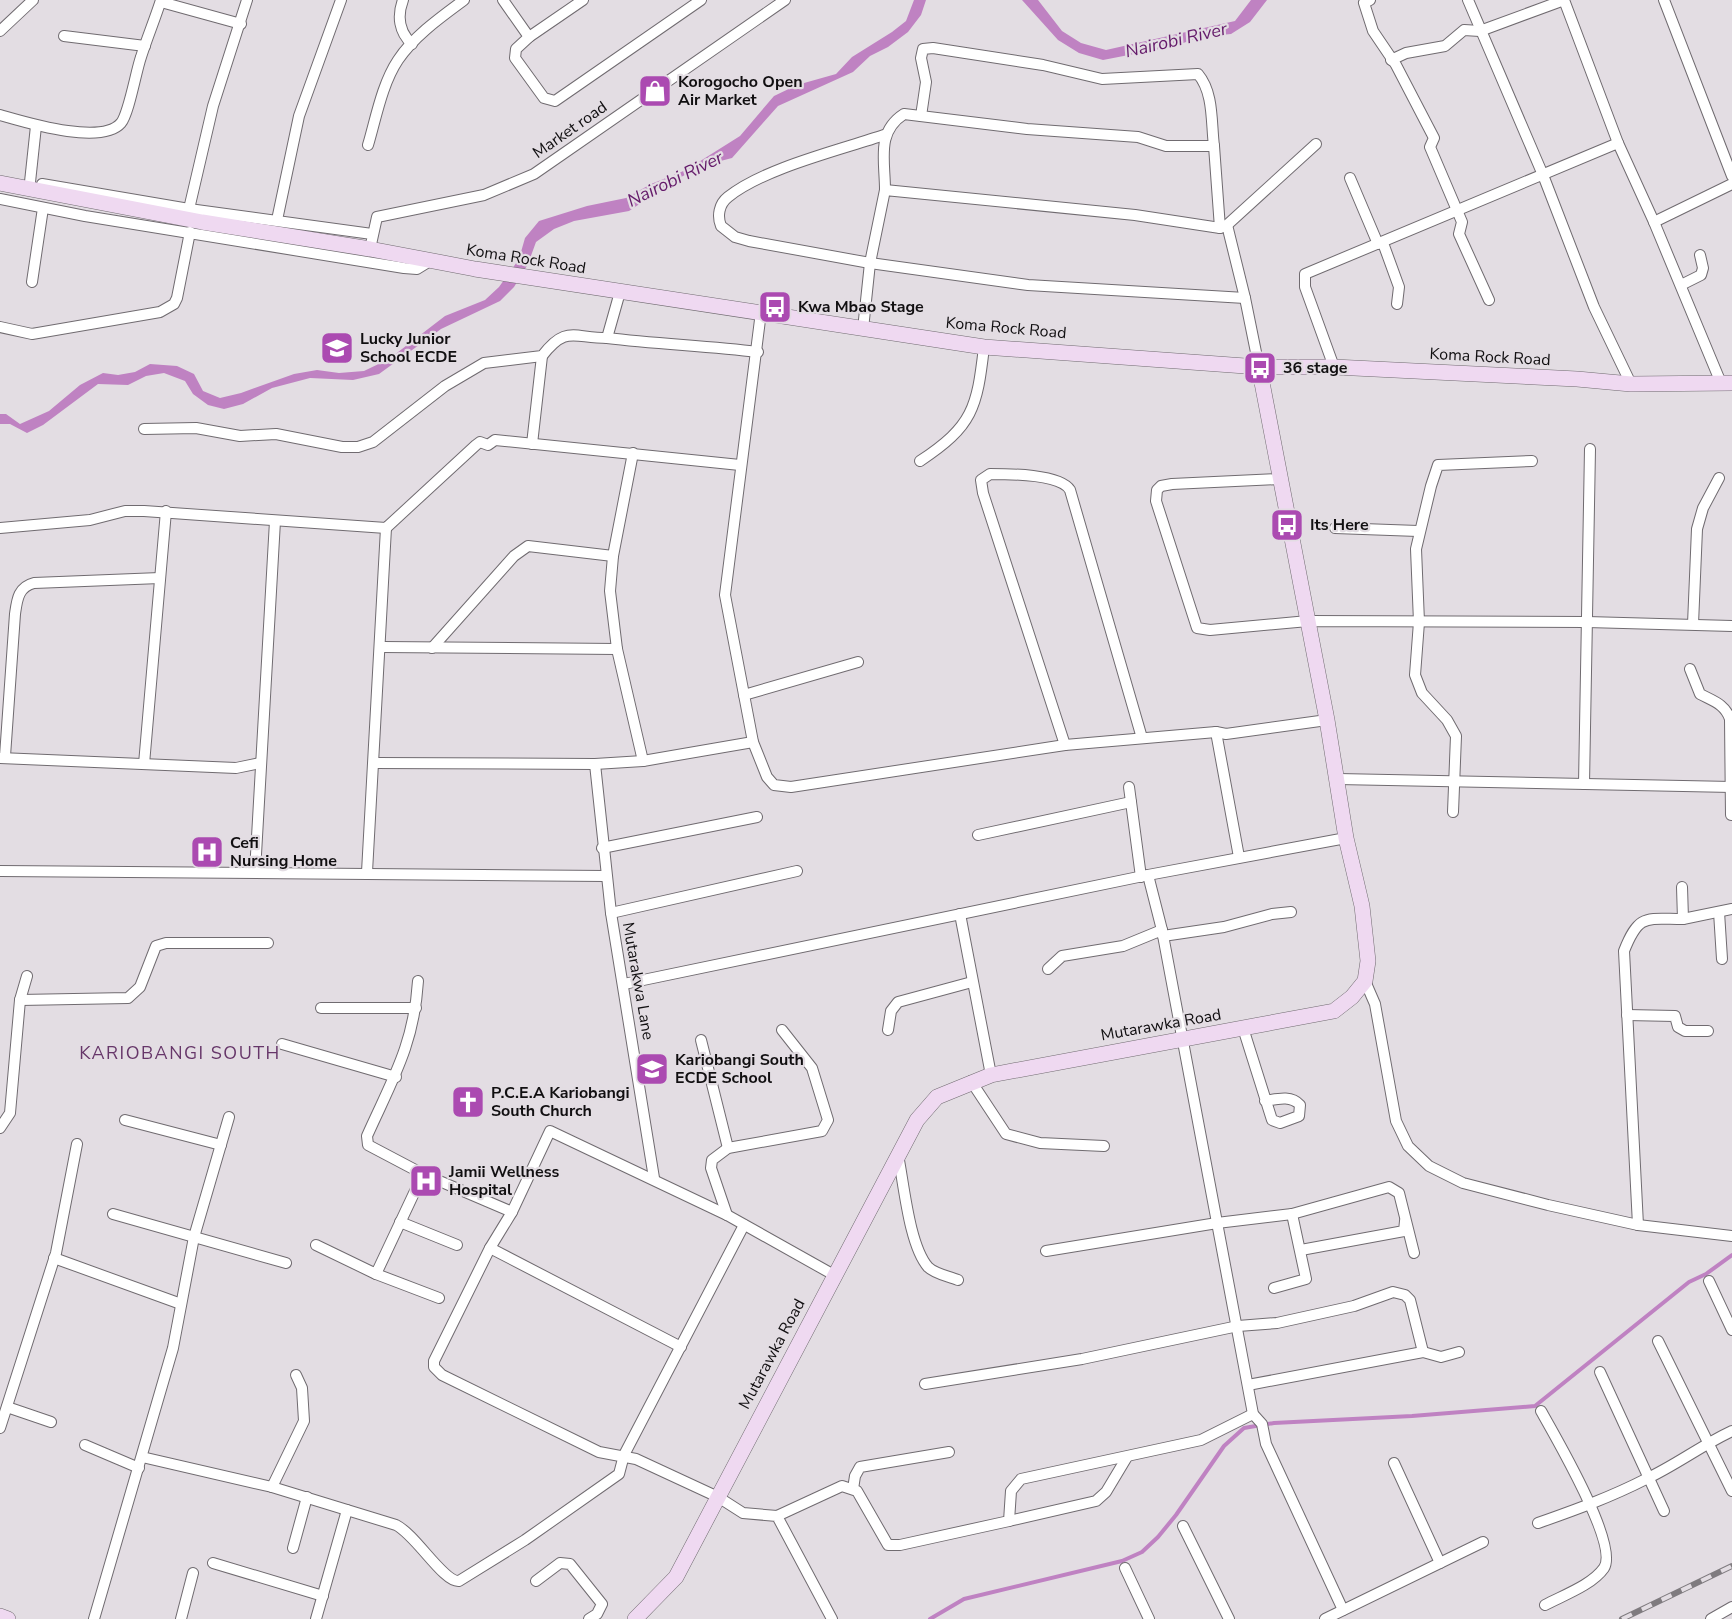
<svg xmlns="http://www.w3.org/2000/svg" width="1732" height="1619" font-family="'Nunito Sans',sans-serif">
	<rect width="100%" height="100%" fill="#e3dde3"/>
	<g fill="#bf82c2">
		<polygon points="914,0 926,0 921,15 908,32 888,47 870,56 853,72 778,106 732,158 705,165 677,179 629,211 574,221 554,229 536,242 528,264 514,287 500,301 441,329 379,374 353,380 310,378 272,388 243,404 224,409 208,405 193,394 185,381 164,373 146,376 128,385 98,384 43,425 27,433 10,424 0,424 0,414 6,414 20,424 49,411 80,385 103,373 118,375 135,372 150,364 177,366 194,374 203,391 220,398 241,393 294,374 317,370 339,373 364,371 389,359 445,316 485,300 499,287 519,259 525,238 539,221 587,206 626,198 651,184 686,170 740,136 774,96 797,85 836,74 852,57 892,32 906,21"/>
		<polygon points="1022,0 1038,0 1062,31 1081,43 1106,50 1235,21 1251,0 1267,0 1250,22 1231,34 1200,37 1175,46 1103,60 1079,53 1058,40"/>
	</g>
	<g fill="none" stroke-linecap="round" stroke-linejoin="round">
		<polyline stroke="#bf82c2" stroke-width="4" points="930,1619 964,1599 1122,1561 1142,1552 1158,1537 1176,1515 1224,1446 1244,1428 1274,1423 1412,1416 1535,1406 1689,1282 1706,1274 1732,1255"/>
		<g stroke="#706b70" stroke-width="12">
			<g id="street">
				<path d="M 403,0 C 397,16 399,32 412,44"/>
				<polyline points="503,0 529,37 583,0"/>
				<polyline points="1370,0 1364,3 1373,31 1396,65 1434,138 1430,147 1462,222 1459,234 1489,300"/>
				<polyline points="1468,0 1543,175 1594,307 1631,384"/>
				<polyline points="1564,0 1618,143"/>
				<polyline points="1664,0 1732,176"/>
				<polyline points="161,2 241,24"/>
				<polyline points="0,31 33,0"/>
				<polyline points="64,36 145,46"/>
				<polyline points="529,37 516,49 515,58 544,98 555,101 701,0"/>
				<polyline points="1391,60 1406,53 1445,46 1464,30 1480,31 1564,0"/>
				<path d="M 0,115 C 25,122 101,146 121,123 C 129,113 136,71 141,57 C 147,38 155,19 161,0"/>
				<path d="M 921,116 L 926,82 L 921,58 L 923,49 L 933,48 L 1043,65 L 1102,79 L 1198,74 C 1214,93 1211,123 1214,146"/>
				<path d="M 884,135 C 840,150 764,168 728,197 C 719,204 717,216 721,226 L 735,237 L 749,241 L 870,263 L 1028,285 L 1245,298"/>
				<path d="M 368,145 C 376,118 382,84 398,60 C 414,36 441,17 464,0"/>
				<polyline points="1350,178 1378,244"/>
				<polyline points="30,182 36,126"/>
				<polyline points="42,184 189,209 372,234"/>
				<path d="M 885,190 C 885,160 876,132 904,114 L 1027,129 L 1138,137 L 1166,146 L 1214,146 L 1220,228"/>
				<polyline points="0,199 85,216 404,268 417,269 430,261"/>
				<polyline points="189,209 213,106 247,0"/>
				<polyline points="277,220 299,116 341,0"/>
				<polyline points="1654,222 1732,184"/>
				<polyline points="1227,225 1316,144"/>
				<polyline points="1383,243 1399,287 1397,304"/>
				<polyline points="370,249 377,217 484,195 534,174 785,0"/>
				<polyline points="32,282 43,208"/>
				<polyline points="1681,285 1701,275 1703,268 1700,255"/>
				<polyline points="761,312 725,595 753,742 767,777 774,785 791,787 1065,745 1216,732 1226,734 1327,720"/>
				<polyline points="0,327 32,334 160,312 174,304 177,298 190,232"/>
				<polyline points="863,329 870,263 885,190 1135,215 1220,228 1227,225 1245,298 1259,367"/>
				<path d="M 607,338 C 657,344 707,346 758,352"/>
				<polyline points="1334,367 1305,287 1305,274 1618,143 1654,222 1721,383"/>
				<path d="M 144,429 L 196,428 L 240,436 L 276,434 L 342,447 L 358,447 L 373,442 L 445,386 L 484,363 L 542,356 C 566,325 573,338 607,338 L 620,292"/>
				<polyline points="532,444 542,356"/>
				<polyline points="633,453 613,556 610,591 617,649 643,761"/>
				<path d="M 920,461 C 973,426 977,408 984,347"/>
				<polyline points="1279,479 1172,484 1161,486 1157,490 1156,501 1197,628 1210,630 1308,621 1587,622 1732,626"/>
				<polyline points="0,528 90,520 125,511 144,511 386,528 476,445 480,442 488,445 495,440 740,465"/>
				<polyline points="1335,528 1418,531"/>
				<polyline points="1693,624 1697,529 1703,508 1719,478"/>
				<polyline points="382,647 617,649"/>
				<polyline points="432,648 514,556 528,546 613,556"/>
				<path d="M 1690,669 L 1700,694 C 1713,701 1725,704 1730,719 L 1731,815"/>
				<polyline points="744,695 858,662"/>
				<polyline points="1216,732 1239,857"/>
				<path d="M 1065,745 L 983,493 L 981,480 L 990,474 C 1008,474 1060,474 1070,490 L 1142,738"/>
				<path d="M 5,756 L 15,614 C 17,600 18,587 34,583 L 160,578"/>
				<polyline points="0,758 236,768 260,763"/>
				<polyline points="375,763 595,764 643,761 753,742"/>
				<polyline points="144,764 166,511"/>
				<polyline points="595,764 611,913 654,1178"/>
				<polyline points="1338,779 1732,787"/>
				<polyline points="1584,784 1590,449"/>
				<polyline points="1129,787 1141,877"/>
				<polyline points="1453,812 1456,736 1447,720 1422,693 1415,675 1419,622 1416,549 1431,486 1438,465 1532,461"/>
				<polyline points="978,835 1131,802"/>
				<polyline points="602,848 757,817"/>
				<polyline points="0,871 606,876"/>
				<polyline points="255,872 275,521"/>
				<polyline points="367,872 386,528"/>
				<polyline points="1148,875 1162,930 1253,1414 1262,1424 1266,1444 1343,1610"/>
				<polyline points="1719,912 1722,959"/>
				<polyline points="611,913 797,871"/>
				<polyline points="960,914 991,1075"/>
				<polyline points="1683,919 1732,909"/>
				<polyline points="1163,936 1224,927 1272,914 1291,912"/>
				<polyline points="1048,969 1062,956 1123,946 1162,930"/>
				<path d="M 418,981 C 414,1045 392,1080 367,1136 L 368,1145 L 423,1174 L 512,1212"/>
				<polyline points="1365,981 1375,1004 1396,1121 1408,1146 1429,1166 1463,1183 1548,1205 1638,1225 1732,1236"/>
				<polyline points="624,984 1148,875 1346,838"/>
				<polyline points="20,1000 128,998 140,987 156,946 166,943 268,943"/>
				<polyline points="321,1008 416,1008"/>
				<polyline points="1627,1015 1675,1016 1678,1027 1685,1031 1708,1031"/>
				<path d="M 1243,1028 L 1272,1120 L 1280,1123 L 1299,1116 L 1300,1105 C 1291,1095 1277,1099 1265,1101"/>
				<polyline points="888,1030 891,1011 898,1002 972,982"/>
				<polyline points="701,1040 728,1148"/>
				<polyline points="282,1044 396,1077"/>
				<polyline points="971,1081 1006,1134 1040,1143 1104,1146"/>
				<polyline points="125,1120 221,1145"/>
				<polyline points="0,1128 10,1113 20,1000 27,976"/>
				<path d="M 898,1155 C 904,1184 909,1245 928,1267 C 935,1274 948,1276 958,1280"/>
				<polyline points="113,1214 286,1263"/>
				<polyline points="727,1215 711,1168 712,1160 728,1148 822,1131 828,1120 812,1068 782,1030"/>
				<polyline points="400,1222 457,1245"/>
				<path d="M 1638,1225 L 1624,951 C 1639,913 1646,919 1683,919 L 1682,887"/>
				<polyline points="316,1245 376,1274 423,1174"/>
				<polyline points="490,1248 681,1347"/>
				<polyline points="1301,1250 1404,1231 1405,1221"/>
				<polyline points="1046,1251 1217,1223 1292,1214 1389,1187 1399,1193 1414,1253"/>
				<polyline points="54,1258 181,1304"/>
				<polyline points="376,1274 439,1298"/>
				<polyline points="1709,1281 1732,1330"/>
				<polyline points="1274,1288 1306,1279 1292,1214"/>
				<polyline points="1658,1341 1732,1491"/>
				<polyline points="1600,1372 1664,1511"/>
				<polyline points="925,1384 1082,1359 1238,1326 1277,1323 1354,1306 1393,1292 1405,1295 1410,1300 1423,1352"/>
				<polyline points="1248,1385 1423,1352 1441,1357 1459,1352"/>
				<polyline points="7,1407 51,1422"/>
				<path d="M 1541,1411 C 1555,1436 1619,1545 1604,1568 C 1592,1585 1564,1595 1545,1605"/>
				<polyline points="0,1428 56,1253 77,1144"/>
				<polyline points="85,1445 139,1468"/>
				<path d="M 142,1457 L 272,1487 L 396,1525 C 416,1535 444,1583 459,1581 L 525,1540 L 619,1474 L 624,1455 L 744,1225"/>
				<polyline points="1394,1463 1440,1563"/>
				<polyline points="272,1487 304,1421 302,1388 296,1375"/>
				<polyline points="853,1489 855,1476 860,1467 949,1452"/>
				<polyline points="777,1516 842,1486 857,1491 888,1545 900,1545 1009,1521 1011,1491 1021,1479 1201,1440 1253,1414"/>
				<polyline points="1009,1521 1096,1501 1106,1492 1127,1457"/>
				<path d="M 1538,1523 C 1575,1510 1611,1497 1646,1479 C 1676,1465 1702,1445 1732,1431"/>
				<polyline points="1183,1526 1229,1619"/>
				<polyline points="293,1548 307,1497"/>
				<polyline points="213,1563 323,1596"/>
				<polyline points="1125,1568 1149,1619"/>
				<polyline points="536,1581 560,1563 570,1564 602,1604 597,1614 589,1619"/>
				<polyline points="94,1619 173,1348 194,1237 229,1117"/>
				<polyline points="181,1619 193,1573"/>
				<polyline points="316,1619 347,1510"/>
				<polyline points="832,1619 777,1516 743,1513 718,1497 636,1459 599,1452 442,1375 434,1367 434,1361 490,1248 512,1212 550,1131 727,1215 834,1275"/>
				<polyline points="1325,1619 1483,1542"/>
				<polyline points="1711,1619 1732,1607"/>
			</g>
		</g>
		<g stroke="#706b70" stroke-width="16">
			<g id="secondary">
				<polyline points="0,183 202,222 370,249 475,269 984,347 1259,367 1334,367 1577,379 1631,384 1732,383"/>
				<polyline points="0,1616 8,1619"/>
				<polyline points="635,1619 676,1577 917,1120 937,1097 991,1075 1334,1011 1352,997 1365,981 1368,961 1362,906 1346,838 1327,720 1259,367"/>
			</g>
		</g>
		<use href="#street" stroke="#fff" stroke-width="10"/>
		<use href="#secondary" stroke="#efd9f1" stroke-width="15"/>
		<g stroke="#7f7b7f" stroke-width="6">
			<polyline id="rail" points="1622,1619 1732,1566"/>
		</g>
		<use href="#rail" stroke="#e3dde3" stroke-width="4" stroke-dasharray="11" stroke-linecap="butt"/>
	</g>
	<defs>
		<g id="shop-square" transform="scale(1.725)"><rect x="-9" y="-9" width="18" height="18" rx="4" fill="#ab4ab1" stroke="#e3dde3"/><path d="M-5-2.5h2.3a2.7 3.5 0 0 1 5.4 0H5L5.5 6h-11ZM-1.5-2.5h3a1.5 2.3 0 0 0-3 0Z" fill="#fff"/></g>
		<g id="bus-square" transform="scale(1.725)"><rect x="-9" y="-9" width="18" height="18" rx="4" fill="#ab4ab1" stroke="#e3dde3"/><path d="M-5-6H5V4H4V6H2V4H-2V6H-4V4H-5ZM-3.5-4V0h7V-4ZM-3.5 1.2v1.5H-2V1.2ZM2 1.2v1.5H3.5V1.2Z" fill="#fff"/></g>
		<g id="school-square" transform="scale(1.725)"><rect x="-9" y="-9" width="18" height="18" rx="4" fill="#ab4ab1" stroke="#e3dde3"/><path d="M0-5L7-2L0 1L-7-2ZM-4 1L0 2.5L4 1V4Q0 6-4 4Z" fill="#fff"/></g>
		<g id="hospital-square" transform="scale(1.725)"><rect x="-9" y="-9" width="18" height="18" rx="4" fill="#ab4ab1" stroke="#e3dde3"/><path d="M-5-5h3v3.5h4V-5h3V5h-3V1.5h-4V5h-3Z" fill="#fff"/></g>
		<g id="church-square" transform="scale(1.725)"><rect x="-9" y="-9" width="18" height="18" rx="4" fill="#ab4ab1" stroke="#e3dde3"/><path d="M-1.2-6h2.4v3.5h3.3v2.4h-3.3V6h-2.4V-.1h-3.3v-2.4h3.3Z" fill="#fff"/></g>
	</defs>
	<g fill-rule="evenodd">
		<use href="#shop-square" x="655" y="91"/>
		<use href="#bus-square" x="775" y="307"/>
		<use href="#school-square" x="337" y="348"/>
		<use href="#bus-square" x="1260" y="368"/>
		<use href="#bus-square" x="1287" y="525"/>
		<use href="#hospital-square" x="207" y="852"/>
		<use href="#school-square" x="652" y="1069"/>
		<use href="#church-square" x="468" y="1102"/>
		<use href="#hospital-square" x="426" y="1181"/>
	</g>
	<g text-anchor="middle" dominant-baseline="central" stroke-width="4.5" stroke-linejoin="round" paint-order="stroke">
		<g font-size="16" font-weight="bold" fill="#110f11" stroke="#e3dde3" text-anchor="start">
			<text x="678" y="82">Korogocho Open<tspan x="678" dy="18">Air Market</tspan></text>
			<text x="798" y="307">Kwa Mbao Stage</text>
			<text x="360" y="339">Lucky Junior<tspan x="360" dy="18">School ECDE</tspan></text>
			<text x="1283" y="368">36 stage</text>
			<text x="1310" y="525">Its Here</text>
			<text x="230" y="843">Cefi<tspan x="230" dy="18">Nursing Home</tspan></text>
			<text x="675" y="1060">Kariobangi South<tspan x="675" dy="18">ECDE School</tspan></text>
			<text x="491" y="1093">P.C.E.A Kariobangi<tspan x="491" dy="18">South Church</tspan></text>
			<text x="449" y="1172">Jamii Wellness<tspan x="449" dy="18">Hospital</tspan></text>
		</g>
		<g font-size="16" fill="#110f11" stroke="#e3dde3">
			<text transform="translate(570 130) rotate(-35)">Market road</text>
			<text transform="translate(526 259) rotate(9)">Koma Rock Road</text>
			<text transform="translate(1006 328) rotate(5)">Koma Rock Road</text>
			<text transform="translate(1490 357) rotate(3)">Koma Rock Road</text>
			<text transform="translate(638 981) rotate(80)">Mutarakwa Lane</text>
			<text transform="translate(1161 1025) rotate(-10)">Mutarawka Road</text>
			<text transform="translate(772 1354) rotate(-62)">Mutarawka Road</text>
		</g>
		<g font-size="18" font-style="italic" fill="#641a6a" stroke="#e3dde3">
			<text transform="translate(1176 40) rotate(-13)">Nairobi River</text>
			<text transform="translate(675 179) rotate(-26)">Nairobi River</text>
		</g>
		<g font-size="18" letter-spacing="1.5" fill="#663669" stroke="#e3dde3">
			<text x="180" y="1053">KARIOBANGI SOUTH</text>
		</g>
	</g>
</svg>
